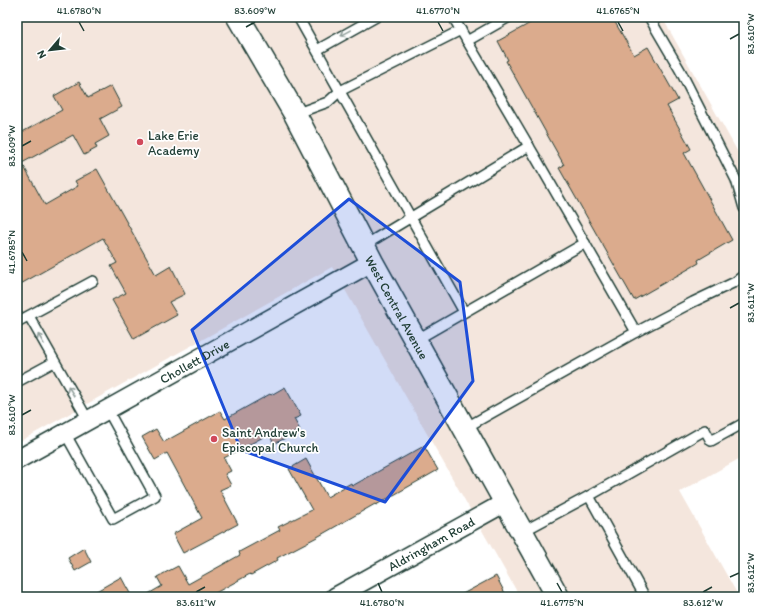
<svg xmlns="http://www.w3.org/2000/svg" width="761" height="614" font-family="Itim,sans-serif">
	<rect width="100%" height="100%" fill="#fff"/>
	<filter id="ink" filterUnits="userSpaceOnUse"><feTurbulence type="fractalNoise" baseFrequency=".025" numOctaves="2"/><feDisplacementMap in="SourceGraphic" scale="8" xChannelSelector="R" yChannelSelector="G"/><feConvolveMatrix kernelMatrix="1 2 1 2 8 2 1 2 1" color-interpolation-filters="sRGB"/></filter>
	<g filter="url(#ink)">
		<polygon fill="#f4e6dd" points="17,17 662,17 744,163 744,456 680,492 739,597 520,597 332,267 17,443"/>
		<g fill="#dbab8d" stroke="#1f3d34">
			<polygon points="541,17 612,17 634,55 648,47 678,100 667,106 691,149 684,153 732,240 698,260 699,263 634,300 559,168 564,165 506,61 508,60 498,41"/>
			<polygon points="79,82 88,98 111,86 122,107 100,119 109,136 95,144 97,148 84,155 73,135 22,163 45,205 78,186 75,181 97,169 156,275 171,266 185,294 169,302 177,315 134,339 112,300 126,293 111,266 117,263 103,238 17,286 17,135 62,110 54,96"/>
			<polygon points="285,387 301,416 294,419 300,430 274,444 269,434 224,458 231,471 225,474 231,485 220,490 238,524 183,553 173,534 202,518 167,453 155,460 142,437 156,429 164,442 220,411 225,419 270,394 271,395"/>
			<polygon points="424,446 438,470 376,505 375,504 319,536 277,558 278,560 251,575 250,574 208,597 143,597 162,586 157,577 178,566 188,584 240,555 239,552 280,530 278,527 312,510 289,469 306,459 327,497 351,483 352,486"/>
			<polygon points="84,548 91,562 75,571 68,558"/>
			<polygon points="496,576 507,597 457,597"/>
			<polygon points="121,577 132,597 86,597"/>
		</g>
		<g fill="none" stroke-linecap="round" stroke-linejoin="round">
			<g stroke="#1f3d34" stroke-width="12">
				<g id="lane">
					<polyline points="298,17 464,312"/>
					<polyline points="453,17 533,153 636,332 465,428"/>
					<polyline points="649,17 680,70 736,180 744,208"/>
					<polyline points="467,41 509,17"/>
					<polyline points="317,50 376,17"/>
					<polyline points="295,114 328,102 340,91 461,30"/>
					<polyline points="365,245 529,146"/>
					<polyline points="29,316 88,420"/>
					<polyline points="17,322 93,281"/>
					<polyline points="636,332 693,302 735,282 744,275"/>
					<polyline points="416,340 585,243"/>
					<polyline points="17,382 54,362"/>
					<polyline points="65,433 113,519 155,496 107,409"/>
					<polyline points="589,496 705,430 711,441 744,423"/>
					<polyline points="522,532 589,496 645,597"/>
				</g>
			</g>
			<g stroke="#1f3d34" stroke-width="21">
				<g id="street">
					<path id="s1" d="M 17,460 L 372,262"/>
					<path id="s2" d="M 335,597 L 506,502"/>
				</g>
			</g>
			<g stroke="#1f3d34" stroke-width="25">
				<g id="secondary">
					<path id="s3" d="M 238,17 L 295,114 L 372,262 L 558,597"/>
				</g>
			</g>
			<use href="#lane" stroke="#fff" stroke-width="9"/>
			<use href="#street" stroke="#fff" stroke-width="18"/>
			<use href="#secondary" stroke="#fff" stroke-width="22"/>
		</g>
		<defs><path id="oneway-shaft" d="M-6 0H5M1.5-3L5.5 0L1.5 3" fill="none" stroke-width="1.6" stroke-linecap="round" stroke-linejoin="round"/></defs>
		<g stroke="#8f9e9a">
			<use href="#oneway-shaft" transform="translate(346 33) rotate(151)"/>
			<use href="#oneway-shaft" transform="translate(41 339) rotate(-119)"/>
			<use href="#oneway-shaft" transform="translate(71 391) rotate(-120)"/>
		</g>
	</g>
	<path fill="#1d4ed8" fill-opacity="0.2" stroke="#1d4ed8" stroke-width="3" stroke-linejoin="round" d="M 349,199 L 460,282 L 473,381 L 385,502 L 241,450 L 192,330 Z"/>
	<path fill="none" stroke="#1f3d34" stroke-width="1.5" d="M 79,22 L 84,31M 438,22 L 443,31M 618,22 L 623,31M 246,27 L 255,22M 730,39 L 739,34M 22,146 L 31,141M 22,252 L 27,261M 730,308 L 739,303M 22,415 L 31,410M 730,577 L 739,573M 378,583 L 382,592M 557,583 L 562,592M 196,592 L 205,587M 703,592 L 712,587"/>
	<g fill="#d1495b" stroke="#fff" stroke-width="1.5">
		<circle cx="140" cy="142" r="4"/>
		<circle cx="214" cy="439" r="4"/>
	</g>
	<g text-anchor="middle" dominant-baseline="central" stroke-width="3.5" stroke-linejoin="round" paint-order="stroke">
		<g font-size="13" fill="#1f3d34" stroke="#fff" text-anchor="start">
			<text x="148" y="135">Lake Erie<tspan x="148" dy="15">Academy</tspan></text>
			<text x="222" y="432">Saint Andrew's<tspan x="222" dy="15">Episcopal Church</tspan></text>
		</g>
		<g font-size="13" fill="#1f3d34" stroke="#fff">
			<text stroke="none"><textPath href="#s3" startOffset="331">West Central Avenue</textPath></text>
			<text stroke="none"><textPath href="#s1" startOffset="203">Chollett Drive</textPath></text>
			<text stroke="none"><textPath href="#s2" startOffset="110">Aldringham Road</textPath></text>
		</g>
	</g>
	<rect width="761" height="614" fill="none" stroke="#fff" stroke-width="44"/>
	<g transform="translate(50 50) rotate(242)" stroke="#ffffff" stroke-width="3" paint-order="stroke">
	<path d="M0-3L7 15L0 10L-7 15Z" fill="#1f3d34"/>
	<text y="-6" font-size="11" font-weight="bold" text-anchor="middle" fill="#1f3d34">N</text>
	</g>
	<rect x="22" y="22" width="717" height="570" fill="none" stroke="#1f3d34" stroke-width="1.5"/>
	<g font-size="10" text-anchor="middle" fill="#1f3d34">
		<text x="79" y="14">41.6780°N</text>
		<text x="255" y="14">83.609°W</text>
		<text x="438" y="14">41.6770°N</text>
		<text x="618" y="14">41.6765°N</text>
		<text transform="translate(750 34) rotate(-90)" y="4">83.610°W</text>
		<text transform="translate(11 146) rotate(-90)" y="4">83.609°W</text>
		<text transform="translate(11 252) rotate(-90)" y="4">41.6785°N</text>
		<text transform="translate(750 303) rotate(-90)" y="4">83.611°W</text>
		<text transform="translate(11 415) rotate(-90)" y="4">83.610°W</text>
		<text transform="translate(750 573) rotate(-90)" y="4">83.612°W</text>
		<text x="196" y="606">83.611°W</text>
		<text x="382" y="606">41.6780°N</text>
		<text x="562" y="606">41.6775°N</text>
		<text x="703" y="606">83.612°W</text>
	</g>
</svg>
